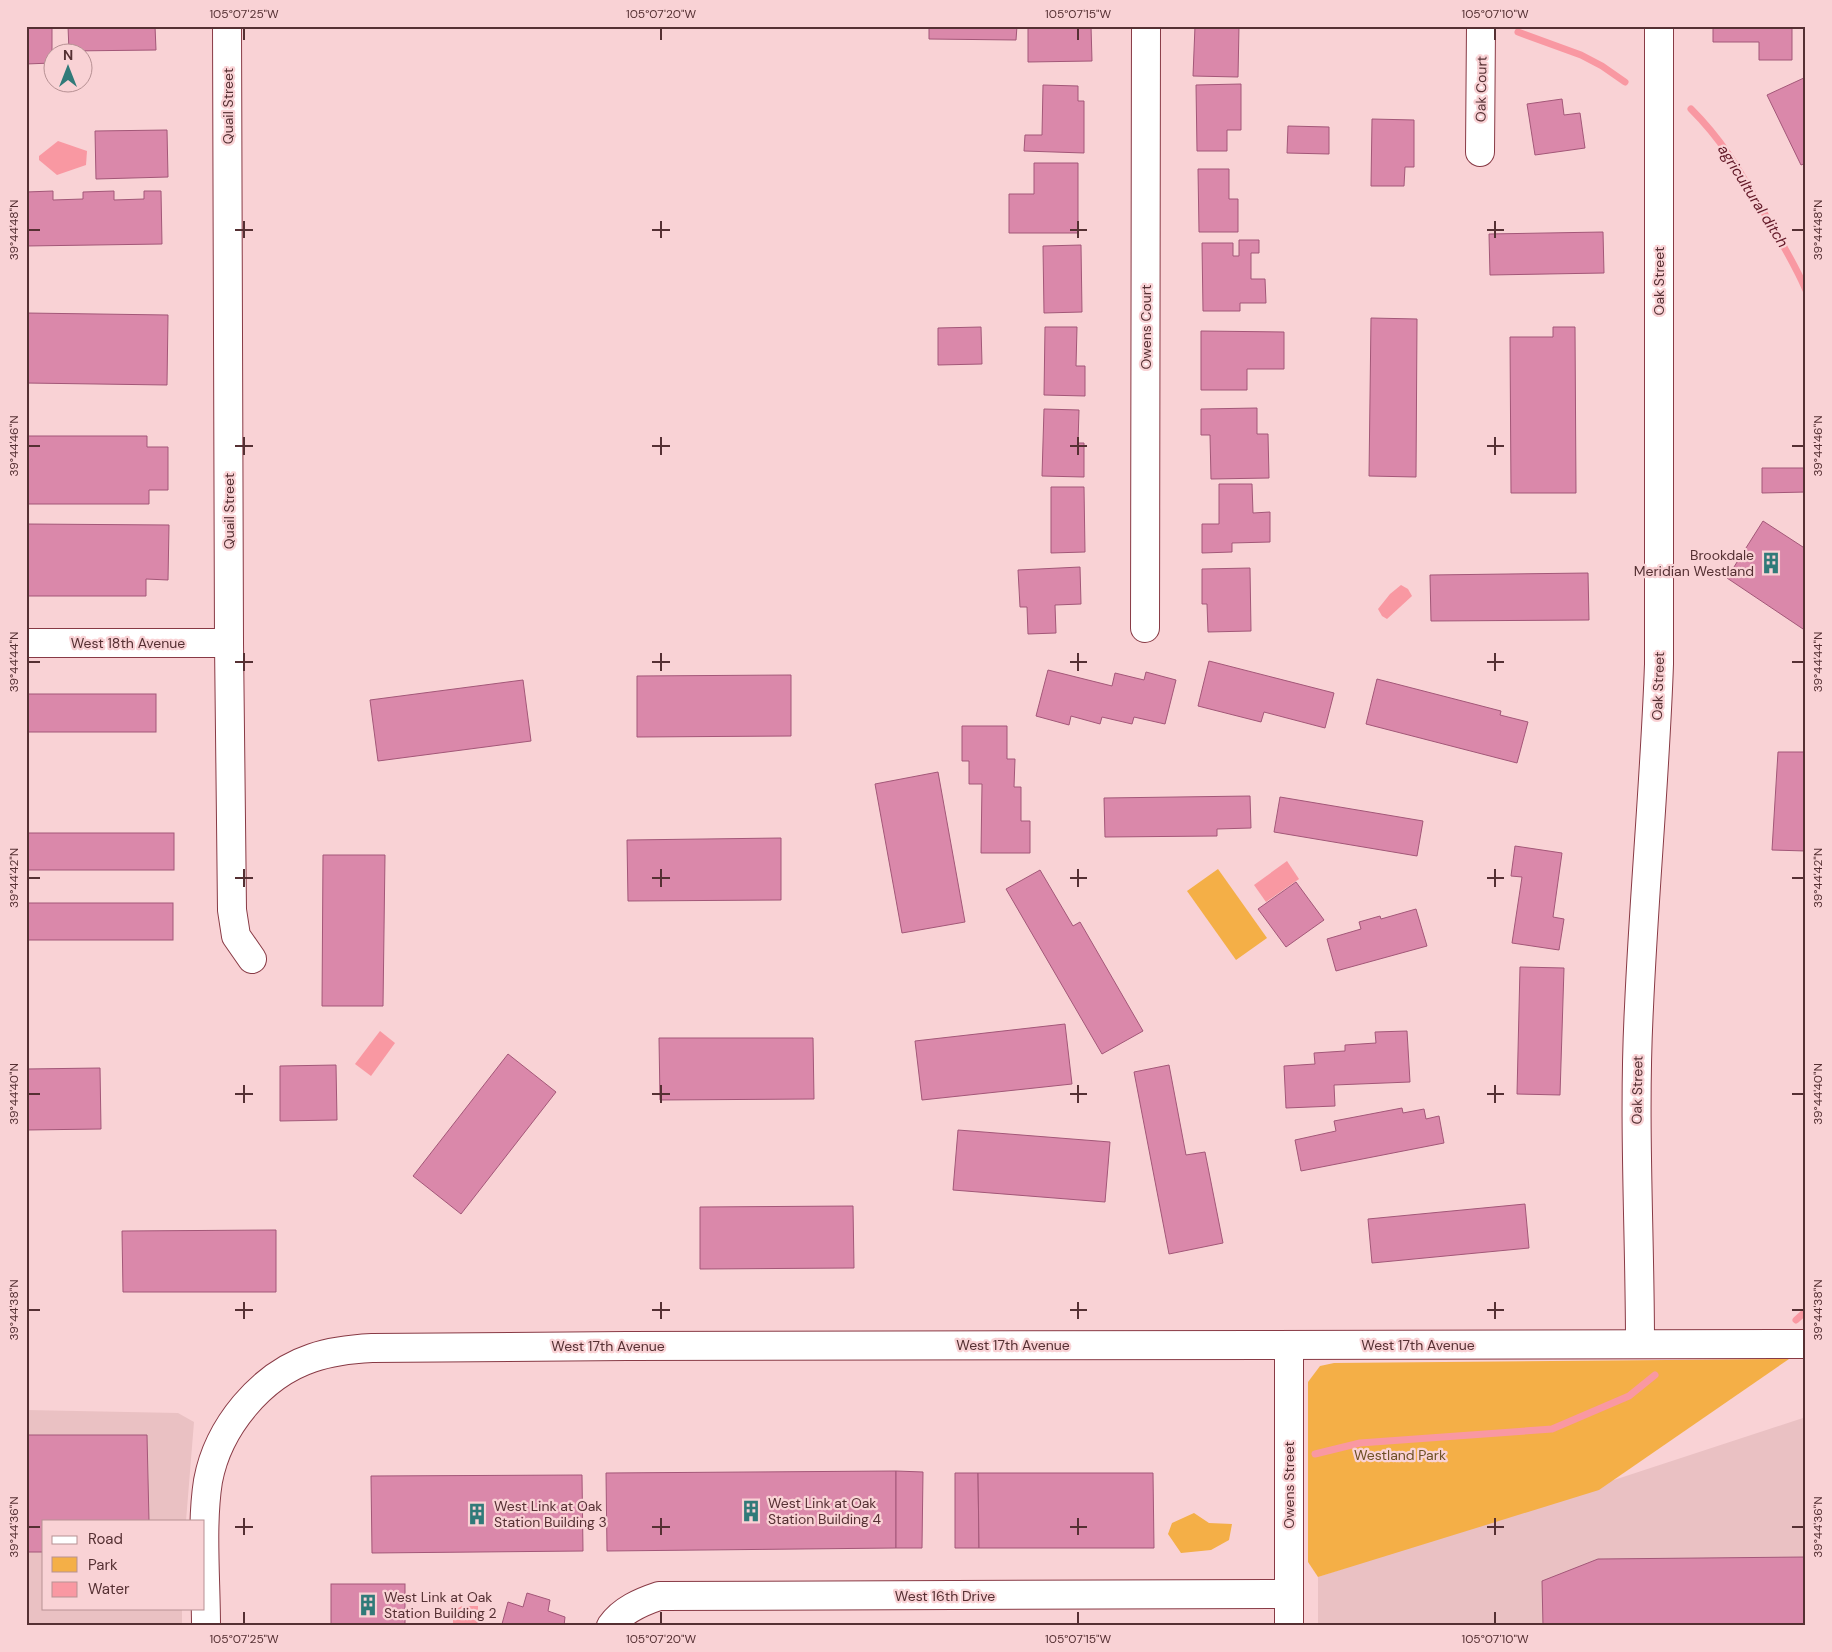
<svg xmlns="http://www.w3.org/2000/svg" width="1832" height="1652" font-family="'DM Sans',sans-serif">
	<rect width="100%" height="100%" fill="#f9d2d5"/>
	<g fill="#eac1c3">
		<polygon points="26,1410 178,1413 194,1422 186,1521 44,1521 44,1608 182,1608 182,1626 26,1626"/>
		<polygon points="1806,1417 1806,1626 1318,1626 1318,1577"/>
	</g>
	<g fill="#f4af47">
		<polygon points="1218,869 1267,938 1236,960 1187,891"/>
		<polygon points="1789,1359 1599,1490 1318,1577 1308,1562 1308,1382 1320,1366 1334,1363"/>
		<polygon points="1194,1513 1209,1523 1232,1524 1229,1540 1211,1550 1181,1553 1168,1534 1172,1523"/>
	</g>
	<g fill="#f998a2">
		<polygon points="58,141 87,151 86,165 57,175 39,160 39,156"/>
		<polygon points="1401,585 1408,589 1412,596 1387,619 1382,616 1378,609 1390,594"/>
		<polygon points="1287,861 1299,879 1266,902 1254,885"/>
		<polygon points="380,1031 395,1043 371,1076 355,1064"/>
		<polygon points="462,1606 478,1606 478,1626 453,1626 453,1611"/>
	</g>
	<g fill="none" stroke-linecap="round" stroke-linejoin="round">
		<g stroke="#f998a2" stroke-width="7">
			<polyline points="1518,32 1581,55 1602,66 1625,82"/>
			<path d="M 1691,109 C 1722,140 1738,168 1760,206 C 1776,233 1793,260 1806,290"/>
			<polyline points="1796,1320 1806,1311"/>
			<polyline points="1315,1454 1360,1443 1552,1429 1629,1396 1655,1375"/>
		</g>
	</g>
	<g fill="#da88aa" stroke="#a35778">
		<polygon points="26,26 52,26 52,63 26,64"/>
		<polygon points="68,26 155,26 156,50 69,51"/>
		<polygon points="929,26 1017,26 1016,40 929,39"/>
		<polygon points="1028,26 1091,26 1092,61 1028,62"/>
		<polygon points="1195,26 1239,26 1238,77 1193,76"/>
		<polygon points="1713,26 1792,26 1792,60 1759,60 1759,42 1713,42"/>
		<polygon points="1806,77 1806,163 1801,165 1767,95"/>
		<polygon points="1241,84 1241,130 1227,130 1227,151 1197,151 1196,85"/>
		<polygon points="1043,85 1078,86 1078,101 1084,101 1084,153 1024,151 1025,135 1042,135"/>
		<polygon points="1562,99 1564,115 1580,113 1585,148 1535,155 1527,104"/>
		<polygon points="1372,119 1414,120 1414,167 1405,167 1404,186 1371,186"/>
		<polygon points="1288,126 1329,127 1329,154 1287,153"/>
		<polygon points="167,130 168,177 96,179 95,131"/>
		<polygon points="1034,163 1078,163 1078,233 1009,233 1009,194 1034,194"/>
		<polygon points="1198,169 1229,169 1229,199 1238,199 1238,232 1199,232"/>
		<polygon points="53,191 53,200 83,199 83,192 114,191 114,200 144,199 144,191 161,191 162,244 26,246 26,192"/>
		<polygon points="1603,232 1604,273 1490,275 1489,234"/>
		<polygon points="1239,240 1259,240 1259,253 1251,253 1251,279 1265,279 1266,303 1240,303 1240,311 1203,311 1202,243 1233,243 1233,256 1239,256"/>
		<polygon points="1081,245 1082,312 1044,313 1043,246"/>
		<polygon points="26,313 168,315 167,385 26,383"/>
		<polygon points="1371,318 1417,319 1416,477 1369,476"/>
		<polygon points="981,327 982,364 938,365 938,328"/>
		<polygon points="1045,327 1077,327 1076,366 1085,366 1085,396 1044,395"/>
		<polygon points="1553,327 1575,327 1576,493 1511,493 1510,337 1553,337"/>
		<polygon points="1201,331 1284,332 1284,369 1247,369 1247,390 1201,390"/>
		<polygon points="1257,408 1257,434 1268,434 1269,478 1211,479 1210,435 1201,435 1201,409"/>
		<polygon points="1044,409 1079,410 1078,443 1084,443 1084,477 1042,476"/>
		<polygon points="26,436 147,436 147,447 168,447 168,490 149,490 149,504 26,504"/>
		<polygon points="1762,468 1806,468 1806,492 1762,493"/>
		<polygon points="1219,484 1252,484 1253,513 1270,512 1270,542 1232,543 1232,552 1202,553 1202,524 1219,524"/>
		<polygon points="1051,487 1084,487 1085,552 1051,553"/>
		<polygon points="1763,521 1806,549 1806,631 1727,578"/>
		<polygon points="26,524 169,525 168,580 146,579 146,596 26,596"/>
		<polygon points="1080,567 1081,604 1055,605 1056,633 1028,634 1027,607 1020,607 1018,570"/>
		<polygon points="1250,568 1251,631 1208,632 1207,604 1202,604 1202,569"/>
		<polygon points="1588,573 1589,620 1431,621 1430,575"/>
		<polygon points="1209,661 1334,693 1325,728 1264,712 1261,722 1198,706"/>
		<polygon points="1048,670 1112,686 1115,673 1144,680 1146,672 1176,680 1165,724 1134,717 1132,724 1102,717 1100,724 1071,716 1069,725 1036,716"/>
		<polygon points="791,675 791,736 637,737 637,676"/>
		<polygon points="1377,679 1501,711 1500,715 1528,722 1517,763 1366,724"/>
		<polygon points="523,680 531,741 378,761 370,700"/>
		<rect x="26" y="694" width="130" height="38"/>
		<polygon points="962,726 1007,726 1007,759 1015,759 1014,787 1021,787 1021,821 1030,821 1030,853 981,853 982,784 969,784 969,761 962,761"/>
		<polygon points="1778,752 1806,752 1806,851 1772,850"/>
		<polygon points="938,772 965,922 902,933 875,784"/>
		<polygon points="1250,796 1251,828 1217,829 1217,836 1105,837 1104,798"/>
		<polygon points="1280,797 1423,821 1417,856 1274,832"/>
		<rect x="26" y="833" width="148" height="37"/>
		<polygon points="781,838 781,900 628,901 627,840"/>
		<polygon points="1515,846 1562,853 1553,917 1564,919 1559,950 1512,943 1522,877 1511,876"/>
		<polygon points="323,855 385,855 383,1006 322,1006"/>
		<polygon points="1040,870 1073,926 1080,922 1143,1031 1102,1054 1006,889"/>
		<polygon points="1296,882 1324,920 1286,947 1258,909"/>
		<rect x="26" y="903" width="147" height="37"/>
		<polygon points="1416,909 1427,946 1336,971 1327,939 1361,929 1359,922 1380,916 1381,919"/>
		<polygon points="1520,967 1564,968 1560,1095 1517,1094"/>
		<polygon points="1065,1024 1072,1084 922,1100 915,1041"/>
		<polygon points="1407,1031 1410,1082 1334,1085 1335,1106 1286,1108 1284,1066 1315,1064 1314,1053 1345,1051 1345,1045 1376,1043 1375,1032"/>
		<polygon points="659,1038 813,1038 814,1099 660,1100"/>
		<polygon points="508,1054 556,1092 461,1214 413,1176"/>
		<polygon points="336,1065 337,1120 280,1121 280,1066"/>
		<polygon points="1169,1065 1186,1155 1205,1152 1223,1243 1169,1254 1134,1072"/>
		<polygon points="100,1068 101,1129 26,1130 26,1069"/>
		<polygon points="1402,1108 1403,1113 1424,1109 1426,1119 1439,1116 1444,1143 1301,1171 1295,1140 1336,1131 1334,1121"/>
		<polygon points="958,1130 1110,1142 1105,1202 953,1190"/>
		<polygon points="1525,1204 1529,1248 1372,1263 1368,1219"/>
		<polygon points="853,1206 854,1268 700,1269 700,1207"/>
		<polygon points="276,1230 276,1292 123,1292 122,1231"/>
		<polygon points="26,1435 147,1435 149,1521 44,1521 44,1552 26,1552"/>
		<polygon points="896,1471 896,1548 607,1551 606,1473"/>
		<polygon points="896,1471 923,1472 922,1548 896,1548"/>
		<polygon points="955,1473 978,1473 979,1548 955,1548"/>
		<polygon points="978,1473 1153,1473 1154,1548 979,1548"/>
		<polygon points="582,1475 583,1551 372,1553 371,1476"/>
		<polygon points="1806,1557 1806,1626 1543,1626 1542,1581 1598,1559"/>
		<rect x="331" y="1584" width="74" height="42"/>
		<polygon points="527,1593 550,1600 548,1611 565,1617 564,1626 496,1626 496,1624 502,1624 508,1602 523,1607"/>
	</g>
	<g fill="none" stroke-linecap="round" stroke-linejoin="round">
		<g stroke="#883a45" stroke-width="30">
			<g id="minor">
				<polyline points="227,26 229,643 232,910 236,936 252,959"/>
				<polyline points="1480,152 1481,26"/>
				<polyline points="1145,628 1146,26"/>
				<polyline points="26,643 229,643"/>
				<path d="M 1640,1344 C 1640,1232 1633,1120 1639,1007 C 1644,893 1655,778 1659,664 L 1659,26"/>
				<polyline points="1289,1345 1289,1626"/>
				<path d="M 206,1626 C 206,1581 201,1525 208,1481 C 218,1427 261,1375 312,1358 C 332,1351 352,1349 372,1348 L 627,1346 L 1806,1344"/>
				<path d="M 611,1626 C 622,1610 641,1602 659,1596 L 1289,1594"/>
			</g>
		</g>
		<use href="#minor" stroke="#fff" stroke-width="28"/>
	</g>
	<path fill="none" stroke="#553033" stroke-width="2" d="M 244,28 L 244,40M 661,28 L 661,40M 1078,28 L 1078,40M 1495,28 L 1495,40M 244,221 L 244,238M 661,221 L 661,238M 1078,221 L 1078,238M 1495,221 L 1495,238M 28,230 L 40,230M 235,230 L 253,230M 652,230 L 670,230M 1070,230 L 1087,230M 1487,230 L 1504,230M 1792,230 L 1804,230M 244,437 L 244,455M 661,437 L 661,455M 1078,437 L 1078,455M 1495,437 L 1495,455M 28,446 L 40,446M 235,446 L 253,446M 652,446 L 670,446M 1070,446 L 1087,446M 1487,446 L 1504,446M 1792,446 L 1804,446M 244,653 L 244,671M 661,653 L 661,671M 1078,653 L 1078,671M 1495,653 L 1495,671M 28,662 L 40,662M 235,662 L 253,662M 652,662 L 670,662M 1070,662 L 1087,662M 1487,662 L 1504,662M 1792,662 L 1804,662M 244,869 L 244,887M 661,869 L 661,887M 1078,869 L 1078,887M 1495,869 L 1495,887M 28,878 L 40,878M 235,878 L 253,878M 652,878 L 670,878M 1070,878 L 1087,878M 1487,878 L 1504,878M 1792,878 L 1804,878M 244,1085 L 244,1103M 661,1085 L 661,1103M 1078,1085 L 1078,1103M 1495,1085 L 1495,1103M 28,1094 L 40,1094M 235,1094 L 253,1094M 652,1094 L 670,1094M 1070,1094 L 1087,1094M 1487,1094 L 1504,1094M 1792,1094 L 1804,1094M 244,1302 L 244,1319M 661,1302 L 661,1319M 1078,1302 L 1078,1319M 1495,1302 L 1495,1319M 28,1310 L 40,1310M 235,1310 L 253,1310M 652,1310 L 670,1310M 1070,1310 L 1087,1310M 1487,1310 L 1504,1310M 1792,1310 L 1804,1310M 244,1518 L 244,1535M 661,1518 L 661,1535M 1078,1518 L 1078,1535M 1495,1518 L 1495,1535M 28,1527 L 40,1527M 235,1527 L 253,1527M 652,1527 L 670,1527M 1070,1527 L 1087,1527M 1487,1527 L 1504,1527M 1792,1527 L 1804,1527M 244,1612 L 244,1624M 661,1612 L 661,1624M 1078,1612 L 1078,1624M 1495,1612 L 1495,1624"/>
	<defs>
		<g id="building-bare" transform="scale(1.725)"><path d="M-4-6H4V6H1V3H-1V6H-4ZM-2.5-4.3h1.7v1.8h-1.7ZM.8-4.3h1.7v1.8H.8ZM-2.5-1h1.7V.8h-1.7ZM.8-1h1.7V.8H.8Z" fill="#317a79" stroke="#f9d2d5" stroke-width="2.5" paint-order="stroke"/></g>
	</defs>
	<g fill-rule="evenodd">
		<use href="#building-bare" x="1771" y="563"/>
		<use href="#building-bare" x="751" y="1511"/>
		<use href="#building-bare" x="477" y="1514"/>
		<use href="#building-bare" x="368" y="1605"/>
	</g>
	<g text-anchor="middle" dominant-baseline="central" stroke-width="4.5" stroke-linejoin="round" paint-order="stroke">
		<g font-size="14" fill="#553033" stroke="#f9d2d5">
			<text transform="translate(1481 89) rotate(-89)">Oak Court</text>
			<text transform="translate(228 106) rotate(-90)">Quail Street</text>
			<text transform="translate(1659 281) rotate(-90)">Oak Street</text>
			<text transform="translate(1146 327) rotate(-90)">Owens Court</text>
			<text transform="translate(229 511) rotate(-90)">Quail Street</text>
			<text x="128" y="643">West 18th Avenue</text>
			<text transform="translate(1658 686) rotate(-88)">Oak Street</text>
			<text transform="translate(1637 1090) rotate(-89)">Oak Street</text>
			<text x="1013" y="1345">West 17th Avenue</text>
			<text x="1418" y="1345">West 17th Avenue</text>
			<text x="608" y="1346">West 17th Avenue</text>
			<text transform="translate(1289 1485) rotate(-90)">Owens Street</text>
			<text x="945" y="1596">West 16th Drive</text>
		</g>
		<g font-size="14" fill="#553033" stroke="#f9d2d5" text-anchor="start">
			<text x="1754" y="555" text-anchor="end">Brookdale<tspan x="1754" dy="16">Meridian Westland</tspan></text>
			<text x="768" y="1503">West Link at Oak<tspan x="768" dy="16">Station Building 4</tspan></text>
			<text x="494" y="1506">West Link at Oak<tspan x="494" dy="16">Station Building 3</tspan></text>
			<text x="384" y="1597">West Link at Oak<tspan x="384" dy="16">Station Building 2</tspan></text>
		</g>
		<g font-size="14" fill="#6d5026" stroke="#f9d2d5">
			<text x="1400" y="1455">Westland Park</text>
		</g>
		<g font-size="15" font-style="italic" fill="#611726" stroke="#f9d2d5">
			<text transform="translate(1753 196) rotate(58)">agricultural ditch</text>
		</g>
	</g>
	<rect width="1832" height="1652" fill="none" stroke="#f9d2d5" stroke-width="55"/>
	<rect x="42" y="1520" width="162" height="90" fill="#f9d2d5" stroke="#b79194"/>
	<rect x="52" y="1536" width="25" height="8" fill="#ffffff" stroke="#b79194"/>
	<text x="88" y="1544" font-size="15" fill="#553033">Road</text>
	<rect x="52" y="1557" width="25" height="15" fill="#f4af47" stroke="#b79194"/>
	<text x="88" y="1570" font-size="15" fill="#553033">Park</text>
	<rect x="52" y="1582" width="25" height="15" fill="#f998a2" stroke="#b79194"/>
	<text x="88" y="1594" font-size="15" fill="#553033">Water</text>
	<g transform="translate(68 68)"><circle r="24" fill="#f9d2d5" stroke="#b79194"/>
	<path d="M0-4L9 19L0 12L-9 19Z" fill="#317a79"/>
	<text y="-8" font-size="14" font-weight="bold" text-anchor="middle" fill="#553033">N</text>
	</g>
	<rect x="28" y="28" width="1776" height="1596" fill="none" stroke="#553033" stroke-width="2"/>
	<g font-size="12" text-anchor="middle" fill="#553033">
		<text x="244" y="18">105°07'25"W</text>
		<text x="661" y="18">105°07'20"W</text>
		<text x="1078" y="18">105°07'15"W</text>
		<text x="1495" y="18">105°07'10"W</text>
		<text transform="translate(14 230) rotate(-90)" y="4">39°44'48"N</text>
		<text transform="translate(1818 230) rotate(-90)" y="4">39°44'48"N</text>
		<text transform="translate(14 446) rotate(-90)" y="4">39°44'46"N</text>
		<text transform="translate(1818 446) rotate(-90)" y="4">39°44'46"N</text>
		<text transform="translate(14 662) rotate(-90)" y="4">39°44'44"N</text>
		<text transform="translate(1818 662) rotate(-90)" y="4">39°44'44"N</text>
		<text transform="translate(14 878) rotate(-90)" y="4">39°44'42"N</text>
		<text transform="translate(1818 878) rotate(-90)" y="4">39°44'42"N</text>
		<text transform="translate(14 1094) rotate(-90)" y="4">39°44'40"N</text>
		<text transform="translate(1818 1094) rotate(-90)" y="4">39°44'40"N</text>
		<text transform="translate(14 1310) rotate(-90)" y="4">39°44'38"N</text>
		<text transform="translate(1818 1310) rotate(-90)" y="4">39°44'38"N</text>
		<text transform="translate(14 1527) rotate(-90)" y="4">39°44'36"N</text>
		<text transform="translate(1818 1527) rotate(-90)" y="4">39°44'36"N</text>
		<text x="244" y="1643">105°07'25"W</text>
		<text x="661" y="1643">105°07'20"W</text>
		<text x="1078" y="1643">105°07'15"W</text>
		<text x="1495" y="1643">105°07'10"W</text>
	</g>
</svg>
